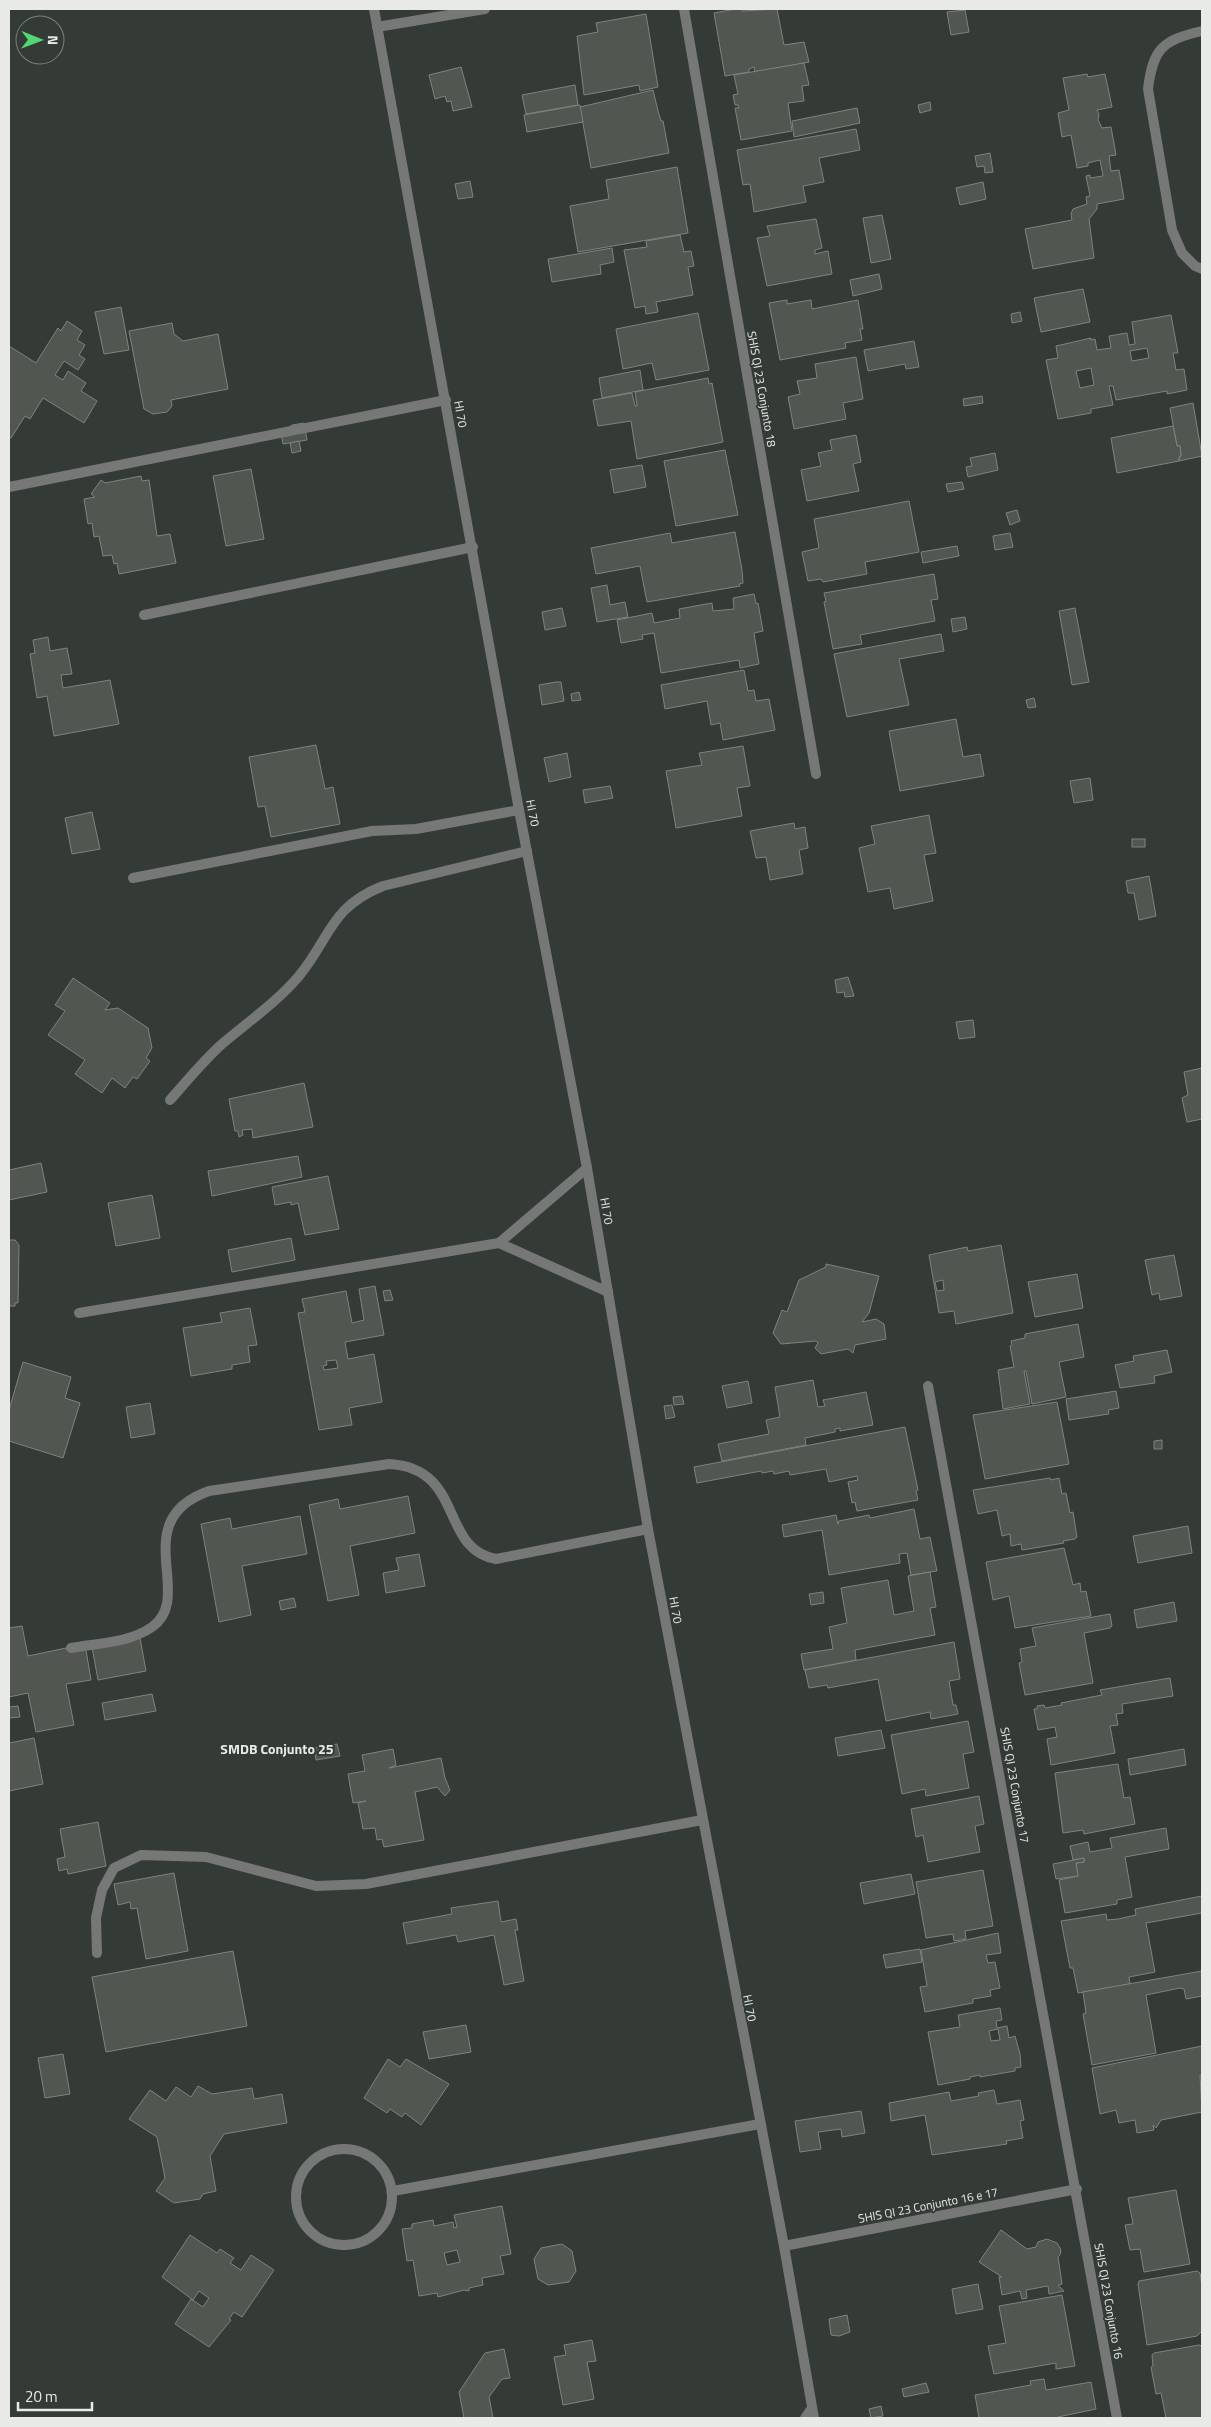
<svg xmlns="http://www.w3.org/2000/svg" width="1211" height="2427" font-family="'Titillium Web',sans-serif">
	<rect width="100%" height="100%" fill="#343a35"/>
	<g fill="#515651" stroke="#7d837e" fill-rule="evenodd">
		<polygon points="736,9 742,9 742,11 777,9 784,45 804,42 809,62 755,72 754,67 749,69 749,72 725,76 714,13"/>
		<polygon points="965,10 969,32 951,35 947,12"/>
		<polygon points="646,14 658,87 640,91 639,85 584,95 577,36 598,32 596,23"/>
		<polygon points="804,63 809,85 802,86 804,101 788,103 792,131 741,140 735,108 739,108 738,105 735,105 733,95 738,94 734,75"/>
		<polygon points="461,67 472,107 453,111 451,101 447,102 445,96 435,99 429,75"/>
		<polygon points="1087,74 1088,77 1105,74 1112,107 1097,110 1099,114 1098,120 1102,128 1111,127 1116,155 1109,156 1111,171 1119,170 1124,199 1097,204 1097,209 1089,219 1094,258 1033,269 1025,229 1072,220 1071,214 1073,209 1087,204 1086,197 1090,196 1086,176 1090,175 1090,178 1103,176 1100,160 1088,163 1088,166 1077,168 1071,135 1062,137 1058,113 1069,110 1063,78"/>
		<polygon points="575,85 578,105 526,114 522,95"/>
		<polygon points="653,90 658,111 661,121 663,121 669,153 591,168 580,107"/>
		<polygon points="930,102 931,110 920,113 918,105"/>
		<polygon points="580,105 583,122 527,132 524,115"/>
		<polygon points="857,108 860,123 794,137 792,121"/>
		<polygon points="856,129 860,150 819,158 824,182 803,186 806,202 754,212 750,184 743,185 737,150"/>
		<polygon points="990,153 993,172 985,173 984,166 977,167 975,156"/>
		<polygon points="677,167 688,233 578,252 570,206 609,199 606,180"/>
		<polygon points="470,181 473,197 458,199 455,184"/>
		<polygon points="983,182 986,199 960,205 956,188"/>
		<polygon points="882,215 891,259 871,263 863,218"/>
		<polygon points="816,219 822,248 815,250 815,254 828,251 832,274 767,286 757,238 770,236 767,226"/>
		<polygon points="680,235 684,252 691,251 694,266 688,267 693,295 656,302 658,312 646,314 645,306 635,308 624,250 647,247 646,241"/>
		<polygon points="612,248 614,262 600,265 601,274 552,282 548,259"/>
		<polygon points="879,274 882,289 853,296 850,280"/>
		<polygon points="1083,289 1090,322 1041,332 1034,298"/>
		<polygon points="787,300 787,304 811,300 812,309 858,300 863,329 860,329 862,340 845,343 846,348 780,360 769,303"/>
		<polygon points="121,307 129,350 104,354 95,312"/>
		<polygon points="1020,312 1022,321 1012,323 1011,314"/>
		<polygon points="698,313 709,370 656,380 652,363 623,369 616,329"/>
		<path d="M 1171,315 L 1178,353 L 1173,353 L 1176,370 L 1184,369 L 1187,390 L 1167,394 L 1167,391 L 1116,400 L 1113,386 L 1109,386 L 1113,405 L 1091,409 L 1091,413 L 1058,419 L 1046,360 L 1058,358 L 1056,346 L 1091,338 L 1091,340 L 1095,339 L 1097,350 L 1111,348 L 1109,336 L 1127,333 L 1129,345 L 1135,344 L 1132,322 ZM 1147,348 L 1149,358 L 1132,361 L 1130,351 ZM 1091,368 L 1094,385 L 1080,388 L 1076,371 Z"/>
		<polygon points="67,321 82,331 77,340 85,345 79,355 85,359 78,370 64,361 55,375 63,380 68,371 86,383 81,391 97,401 84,423 43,398 30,419 25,416 11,438 9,437 9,346 36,363 58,328 61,331"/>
		<polygon points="172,323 174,334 183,341 218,334 228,389 171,400 172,406 167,412 153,414 144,409 129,331"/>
		<polygon points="914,341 919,367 906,369 905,364 868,371 864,350"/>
		<polygon points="856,357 863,399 843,403 846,419 794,429 788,397 800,394 797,381 817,378 815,364"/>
		<polygon points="640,370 643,390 602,398 599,378"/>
		<polygon points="708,378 709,384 712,383 723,442 637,459 631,421 598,426 593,400 632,393 635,406 637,406 635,392"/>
		<polygon points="982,396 983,403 964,406 963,399"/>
		<polygon points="1193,403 1202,456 1179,461 1179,457 1181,456 1180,446 1177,446 1170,408"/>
		<polygon points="304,423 307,440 283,444 281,433 292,425"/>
		<polygon points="1173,426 1177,446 1180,446 1181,456 1179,457 1179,461 1117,473 1111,438"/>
		<polygon points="856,435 861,462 853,464 859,491 807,501 801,470 821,466 818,453 832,450 830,440"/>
		<polygon points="299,441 301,451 292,453 290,443"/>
		<polygon points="725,450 738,515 676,526 664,461"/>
		<polygon points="995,453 998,470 968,477 966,467 972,466 970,458"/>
		<polygon points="642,465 646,487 614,493 610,470"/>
		<polygon points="251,469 264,539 226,546 213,476"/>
		<polygon points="141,476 142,481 149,480 157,536 170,534 176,563 119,574 117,563 114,564 112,555 103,556 99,536 94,537 92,523 88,524 84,499 95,497 91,494 101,480 105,483"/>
		<polygon points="962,482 964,489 948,492 946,484"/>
		<polygon points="909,501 919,552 865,562 867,574 823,582 821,579 808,581 802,552 819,548 814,519"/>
		<polygon points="1017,510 1020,521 1010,525 1006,513"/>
		<polygon points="735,532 742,570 743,583 739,584 740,586 647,602 640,566 596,574 591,548 670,533 672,543"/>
		<polygon points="1010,533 1013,547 995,550 993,536"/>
		<polygon points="957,546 959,556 923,563 921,552"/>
		<polygon points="934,574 938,599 931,600 935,621 860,635 862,644 833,649 824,602 826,601 824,593"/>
		<polygon points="607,585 610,605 625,602 628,617 597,622 591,588"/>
		<polygon points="754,594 756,604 758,603 763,631 754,633 759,664 740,668 739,660 661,673 654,633 642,635 643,639 621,643 617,620 652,613 654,623 680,618 679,609 712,603 713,611 734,609 733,598"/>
		<polygon points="562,608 566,626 545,630 542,612"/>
		<polygon points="1075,608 1089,682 1072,685 1059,611"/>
		<polygon points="965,617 967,629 953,632 951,619"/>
		<polygon points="941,634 944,651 899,659 909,705 847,717 834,654"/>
		<polygon points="48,637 50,651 67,648 72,674 61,675 63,688 110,680 119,724 54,736 47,696 37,698 30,654 35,653 33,640"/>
		<polygon points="744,670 748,691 754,690 756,701 769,699 775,730 723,740 720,723 711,725 707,701 665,709 661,685"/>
		<polygon points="556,682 561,682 564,701 542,705 539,685"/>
		<polygon points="579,692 581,700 572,701 571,694"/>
		<polygon points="1034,698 1036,707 1028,708 1026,700"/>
		<polygon points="956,719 963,757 980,754 984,776 900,791 889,731"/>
		<polygon points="316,745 325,789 333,787 340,824 271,837 265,806 258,807 249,757"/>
		<polygon points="743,746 750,786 737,788 742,816 676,828 666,771 702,765 699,753"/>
		<polygon points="567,753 571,777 549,782 544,758"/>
		<polygon points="1090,778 1093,800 1074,803 1070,781"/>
		<polygon points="610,786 613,798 585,803 583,790"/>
		<polygon points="92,812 100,849 72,854 65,818"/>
		<polygon points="929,815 936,853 924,855 933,901 894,909 890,888 868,892 859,848 875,844 871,826"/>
		<polygon points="794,823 795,829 805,827 808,848 799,850 803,874 770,880 766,857 756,858 750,831"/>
		<rect x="1132" y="839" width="13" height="8"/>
		<polygon points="1149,876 1156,916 1139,920 1134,893 1128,893 1126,881"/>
		<polygon points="848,977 854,996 845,997 844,992 837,993 835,980"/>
		<polygon points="73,978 110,1003 105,1010 118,1008 148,1028 152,1048 146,1058 150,1061 137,1079 133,1077 125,1088 112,1078 102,1093 75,1074 85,1060 48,1035 65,1011 55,1005"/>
		<polygon points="973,1020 975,1037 959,1039 956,1022"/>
		<polygon points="1202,1068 1202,1119 1187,1122 1182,1098 1188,1095 1184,1072"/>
		<polygon points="304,1083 313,1127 253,1138 252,1129 242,1130 243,1135 239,1137 238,1131 235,1131 229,1099"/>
		<polygon points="298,1156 302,1177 212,1196 208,1171"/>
		<polygon points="41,1163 47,1192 9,1200 9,1170"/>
		<polygon points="328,1176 339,1229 305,1235 298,1203 291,1205 291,1202 275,1205 272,1187"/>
		<polygon points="152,1195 160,1238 116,1246 108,1203"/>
		<polygon points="291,1238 295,1260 232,1272 228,1250"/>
		<polygon points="9,1240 15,1240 19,1245 18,1303 15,1303 15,1306 9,1306"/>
		<path d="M 1001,1245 L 1013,1313 L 956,1324 L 954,1311 L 939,1313 L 929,1255 L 967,1247 L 968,1251 ZM 943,1280 L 944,1290 L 937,1291 L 935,1282 Z"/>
		<polygon points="1174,1255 1182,1296 1160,1300 1159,1293 1152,1295 1145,1260"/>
		<polygon points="826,1264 879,1276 869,1313 862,1322 876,1319 884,1324 886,1339 855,1345 853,1353 848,1349 821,1354 815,1348 818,1343 816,1341 781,1344 773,1333 782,1310 787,1312 799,1280 826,1267"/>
		<polygon points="1077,1274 1083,1308 1035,1317 1028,1282"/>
		<path d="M 375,1286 L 384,1335 L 345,1342 L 348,1359 L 374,1354 L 382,1402 L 349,1408 L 352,1425 L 319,1430 L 298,1313 L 305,1312 L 302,1299 L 346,1291 L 352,1323 L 364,1320 L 359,1289 ZM 336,1360 L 338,1368 L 324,1370 L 323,1366 L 327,1365 L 326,1361 Z"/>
		<polygon points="390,1290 393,1300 385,1301 383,1291"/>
		<polygon points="250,1308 257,1345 248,1346 250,1362 232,1365 232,1369 191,1376 183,1328 222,1322 220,1313"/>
		<polygon points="1078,1324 1084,1357 1059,1362 1066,1397 1032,1404 1026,1371 1024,1371 1030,1404 1003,1409 998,1370 1014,1367 1010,1346 1012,1345 1011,1341 1025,1338 1025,1334"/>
		<polygon points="1167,1350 1172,1372 1154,1376 1155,1383 1120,1388 1115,1365 1134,1361 1133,1356"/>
		<polygon points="23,1362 71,1377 65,1398 80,1403 63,1458 9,1441 9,1410"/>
		<polygon points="813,1380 818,1407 825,1406 823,1400 866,1392 873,1425 840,1431 840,1428 835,1429 835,1432 805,1438 806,1445 722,1461 718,1444 769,1434 766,1420 780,1417 775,1387"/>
		<polygon points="748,1381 752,1403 727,1408 722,1386"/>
		<polygon points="1116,1391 1119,1408 1108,1410 1109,1414 1069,1420 1066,1399"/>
		<polygon points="682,1396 684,1404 674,1405 673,1397"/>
		<polygon points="1057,1402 1069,1464 985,1479 973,1415"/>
		<polygon points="150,1403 155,1434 131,1438 126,1407"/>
		<polygon points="672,1405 675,1417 666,1419 664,1406"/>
		<polygon points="905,1427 918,1490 916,1491 918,1500 857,1511 855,1502 852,1503 848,1482 858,1480 857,1476 829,1482 826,1469 790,1475 789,1471 774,1474 773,1471 762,1473 761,1471 697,1483 694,1467"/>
		<polygon points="1162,1440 1162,1449 1154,1449 1154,1441"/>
		<polygon points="1050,1478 1051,1480 1059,1478 1062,1494 1066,1493 1070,1513 1073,1512 1077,1537 1075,1539 1063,1541 1064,1543 1022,1550 1021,1544 1011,1546 1010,1534 1002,1536 997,1510 978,1514 973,1490"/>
		<polygon points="408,1496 415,1533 350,1546 359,1595 328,1601 309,1505 338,1499 340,1509"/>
		<polygon points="914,1509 920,1539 930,1537 937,1571 911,1575 907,1553 899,1554 900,1563 829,1575 822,1530 784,1537 782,1525 836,1515 838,1524 839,1521 869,1515 870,1518"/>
		<polygon points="300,1516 307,1554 242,1566 251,1615 219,1622 201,1524 230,1518 232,1529"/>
		<polygon points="1188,1526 1192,1553 1138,1563 1133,1536"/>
		<polygon points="1064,1548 1073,1585 1080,1583 1081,1592 1086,1591 1091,1616 1015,1628 1009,1596 993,1600 986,1562"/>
		<polygon points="419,1554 425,1586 386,1593 383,1573 399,1570 396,1558"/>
		<polygon points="930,1572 936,1607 930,1608 935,1635 855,1650 856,1660 804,1670 801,1654 833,1649 829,1627 847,1623 841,1588 888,1580 894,1615 914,1611 908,1576"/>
		<polygon points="823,1592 824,1603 811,1605 809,1594"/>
		<polygon points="294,1598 296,1607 281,1610 279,1601"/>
		<polygon points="1174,1602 1177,1621 1137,1628 1134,1610"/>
		<polygon points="1110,1614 1112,1626 1110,1628 1084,1633 1093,1683 1025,1695 1019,1663 1022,1662 1020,1649 1036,1646 1032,1628"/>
		<polygon points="22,1626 28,1656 85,1644 91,1680 66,1684 74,1725 36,1732 28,1693 9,1697 9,1628"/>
		<polygon points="140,1638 146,1671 98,1680 92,1647"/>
		<polygon points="954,1642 960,1679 949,1681 953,1705 956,1705 958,1714 931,1719 930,1712 886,1721 878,1679 828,1688 827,1685 809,1688 805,1670"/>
		<polygon points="1170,1678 1173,1696 1122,1704 1123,1713 1116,1714 1118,1725 1110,1726 1115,1753 1051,1765 1047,1739 1057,1737 1055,1727 1038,1730 1034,1709 1037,1709 1037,1706 1044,1705 1045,1708 1062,1705 1061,1703 1102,1695 1100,1690"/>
		<polygon points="152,1694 156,1711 105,1720 102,1703"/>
		<polygon points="18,1706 20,1717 9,1718 9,1707"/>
		<polygon points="968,1721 974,1752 963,1754 969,1788 926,1796 925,1789 902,1794 891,1735"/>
		<polygon points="881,1730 885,1748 838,1756 835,1738"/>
		<polygon points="34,1738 43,1784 9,1791 9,1743"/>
		<polygon points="337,1744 340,1756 316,1760 314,1748"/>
		<polygon points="393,1749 396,1765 389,1768 441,1758 445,1778 450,1790 445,1796 437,1787 415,1792 424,1840 384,1847 382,1839 377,1840 375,1828 363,1829 358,1803 366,1801 353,1803 348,1774 365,1771 362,1755"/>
		<polygon points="1184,1749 1186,1765 1130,1775 1128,1759"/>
		<polygon points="1118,1764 1124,1798 1130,1797 1135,1824 1084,1834 1083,1830 1063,1833 1055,1773"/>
		<polygon points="979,1796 984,1824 975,1826 980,1852 928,1862 923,1835 916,1837 911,1809"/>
		<polygon points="98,1822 106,1866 68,1874 67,1869 59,1871 57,1859 65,1857 60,1829"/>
		<polygon points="1166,1828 1169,1849 1125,1857 1132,1897 1117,1900 1117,1904 1065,1913 1059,1880 1078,1876 1076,1863 1084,1862 1084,1858 1073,1860 1070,1846 1088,1842 1090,1852 1112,1848 1110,1838"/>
		<polygon points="1084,1858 1084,1862 1076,1863 1078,1876 1056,1879 1053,1864"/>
		<polygon points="983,1870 993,1926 965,1931 966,1939 954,1941 953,1934 926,1938 916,1882"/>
		<polygon points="174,1873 188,1951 146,1959 137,1908 131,1909 130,1902 118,1905 114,1884"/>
		<polygon points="911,1874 915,1894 864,1904 860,1883"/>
		<polygon points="1202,1896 1202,1913 1146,1923 1155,1972 1129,1977 1130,1984 1078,1993 1073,1968 1070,1968 1061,1921 1106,1914 1107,1920 1118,1919 1136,1915 1135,1909"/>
		<polygon points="498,1901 501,1922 516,1919 518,1930 515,1930 524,1981 504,1985 494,1935 458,1942 456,1935 407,1944 403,1923 452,1914 451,1908"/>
		<polygon points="998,1933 1001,1953 986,1955 988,1963 995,1962 1000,1988 990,1990 991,1996 973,1999 973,2003 925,2012 920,1987 927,1986 921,1950"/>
		<polygon points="920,1949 922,1962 886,1968 883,1955"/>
		<polygon points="233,1951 247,2026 106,2052 92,1977"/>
		<polygon points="1202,1971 1202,1996 1186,1999 1184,1989 1180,1988 1146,1995 1156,2053 1092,2065 1083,2014 1086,2013 1083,1992"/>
		<path d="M 1000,2008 L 1002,2020 L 996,2021 L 997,2028 L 1007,2026 L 1009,2038 L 1015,2036 L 1020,2054 L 1021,2067 L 1015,2068 L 1015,2071 L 980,2077 L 980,2075 L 970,2077 L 970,2079 L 938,2085 L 928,2032 L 960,2027 L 958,2015 ZM 998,2029 L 1000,2040 L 991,2041 L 989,2031 Z"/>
		<polygon points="466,2025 471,2052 429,2059 423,2032"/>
		<polygon points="1202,2046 1202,2076 1200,2075 1202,2112 1161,2120 1156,2128 1153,2125 1154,2130 1137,2133 1135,2120 1119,2123 1116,2110 1100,2114 1092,2068"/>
		<polygon points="63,2054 70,2094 45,2098 38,2058"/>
		<polygon points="388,2059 400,2067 406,2059 449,2084 421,2125 405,2113 402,2117 390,2109 387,2113 364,2098"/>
		<polygon points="198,2086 212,2094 252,2088 254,2099 282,2094 287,2123 224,2134 210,2156 216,2191 203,2194 200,2199 174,2203 156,2191 165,2178 157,2137 129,2119 150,2090 166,2101 176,2087 191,2097"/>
		<polygon points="994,2090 997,2104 1020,2100 1024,2120 1020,2121 1023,2138 1006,2141 1007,2144 932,2155 925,2115 891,2121 889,2103 949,2092 951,2101 979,2096 978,2093"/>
		<polygon points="861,2111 865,2133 842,2137 841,2129 818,2132 821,2149 800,2152 795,2121"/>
		<polygon points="1176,2190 1190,2264 1144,2272 1140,2249 1130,2250 1125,2225 1133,2224 1128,2198"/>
		<path d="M 502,2206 L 511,2254 L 500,2256 L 504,2274 L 482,2278 L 483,2285 L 469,2288 L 469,2291 L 464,2290 L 438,2297 L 437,2293 L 419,2296 L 413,2260 L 407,2261 L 402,2229 L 412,2228 L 412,2224 L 433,2220 L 434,2226 L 453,2222 L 454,2228 L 457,2227 L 454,2215 ZM 457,2250 L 460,2262 L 447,2265 L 444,2253 Z"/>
		<polygon points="1001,2230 1027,2249 1036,2247 1038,2242 1047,2239 1057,2243 1061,2250 1060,2255 1058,2257 1062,2284 1058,2285 1064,2291 1049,2294 1048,2286 1026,2290 1027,2298 1022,2299 1020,2291 1002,2295 999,2277 1002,2277 979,2262"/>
		<polygon points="190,2235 217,2253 220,2249 234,2258 230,2263 241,2270 251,2255 274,2270 242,2317 234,2312 229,2319 231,2320 209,2347 175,2324 191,2299 203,2307 209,2298 199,2291 193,2300 162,2277"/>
		<polygon points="562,2244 572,2251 576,2271 569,2282 548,2285 538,2279 534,2259 541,2248"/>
		<polygon points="1197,2271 1200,2273 1202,2286 1202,2331 1197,2336 1147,2345 1138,2284 1139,2281"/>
		<polygon points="978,2284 983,2309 956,2314 952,2289"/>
		<polygon points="1062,2295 1075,2366 1056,2369 1056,2363 994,2374 988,2346 1006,2343 999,2306"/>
		<polygon points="847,2315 850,2332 839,2336 831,2335 829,2319"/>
		<polygon points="592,2340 596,2361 587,2362 594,2399 563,2405 554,2357 566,2355 564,2345"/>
		<polygon points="1199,2345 1202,2346 1202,2418 1166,2418 1161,2393 1156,2394 1151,2367 1153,2366 1152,2355 1154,2353"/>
		<polygon points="504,2349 510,2378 502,2379 489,2397 493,2418 464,2418 459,2392 485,2353"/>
		<polygon points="1044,2379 1046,2390 1091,2382 1096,2409 1058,2417 1059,2418 979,2418 975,2395 1031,2385 1030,2381"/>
		<polygon points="926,2383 929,2392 904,2397 902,2389"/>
		<polygon points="881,2406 883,2416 871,2418 869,2409"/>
	</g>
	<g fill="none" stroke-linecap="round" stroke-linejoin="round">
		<g stroke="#757876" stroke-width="10">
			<path d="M 1202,31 C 1163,40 1153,48 1148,89 L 1172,230 L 1182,253 L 1195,266 L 1202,269"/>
			<polyline points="9,487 446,400"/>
			<polyline points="144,615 473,547"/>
			<polyline points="133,878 372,831 416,829 519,810"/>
			<path d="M 170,1100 C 187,1081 203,1061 222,1044 C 248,1022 277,1002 299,976 C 331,937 330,907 383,886 L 527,851"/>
			<polyline points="499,1243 608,1292"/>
			<polyline points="79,1313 499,1243 587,1168"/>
			<path d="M 71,1648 C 99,1643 129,1643 152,1627 C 196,1597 126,1520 209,1491 L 389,1464 C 465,1468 439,1549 496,1559 L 648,1529"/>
			<polyline points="97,1953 96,1918 102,1890 114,1868 141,1855 206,1857 316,1886 366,1884 702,1820"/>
			<circle cx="344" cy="2197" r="48"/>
			<polyline points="393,2191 760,2124"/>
			<polyline points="805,2418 812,2408"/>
		</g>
		<g stroke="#757876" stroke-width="10">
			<polyline points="684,9 816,774"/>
			<polyline points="377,27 485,9"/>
			<polyline points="928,1386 1117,2418"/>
			<polyline points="784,2246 1077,2189"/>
		</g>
		<polyline stroke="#757876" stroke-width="10" points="374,9 519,810 587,1168 648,1529 784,2246 814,2418"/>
	</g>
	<g text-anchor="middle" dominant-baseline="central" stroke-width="4" stroke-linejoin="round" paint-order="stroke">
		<g font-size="12" fill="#e7eae7" stroke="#343a35">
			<text transform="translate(762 389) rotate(80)">SHIS QI 23 Conjunto 18</text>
			<text transform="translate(461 414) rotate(80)">HI 70</text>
			<text transform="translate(533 813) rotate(79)">HI 70</text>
			<text transform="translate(607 1211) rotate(80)">HI 70</text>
			<text transform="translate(676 1610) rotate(80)">HI 70</text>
			<text transform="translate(1015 1785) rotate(80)">SHIS QI 23 Conjunto 17</text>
			<text transform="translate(750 2008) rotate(79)">HI 70</text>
			<text transform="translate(928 2205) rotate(-11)">SHIS QI 23 Conjunto 16 e 17</text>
			<text transform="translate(1109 2301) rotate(80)">SHIS QI 23 Conjunto 16</text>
		</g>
		<g font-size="14" font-weight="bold" fill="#e7eae7" stroke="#343a35">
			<text x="277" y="1748">SMDB Conjunto 25</text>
		</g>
	</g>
	<rect width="1211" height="2427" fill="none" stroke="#e7eae7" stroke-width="20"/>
	<g transform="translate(40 40) rotate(91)"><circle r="24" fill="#343a35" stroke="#7c807c"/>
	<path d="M0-4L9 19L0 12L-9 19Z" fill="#53d673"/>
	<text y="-8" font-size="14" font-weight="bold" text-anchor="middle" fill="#e7eae7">N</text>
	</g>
	<path d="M18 2402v8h74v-8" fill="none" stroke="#e7eae7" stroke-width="2.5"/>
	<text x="25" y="2402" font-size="15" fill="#e7eae7" stroke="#343a35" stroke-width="4" paint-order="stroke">20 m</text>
</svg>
